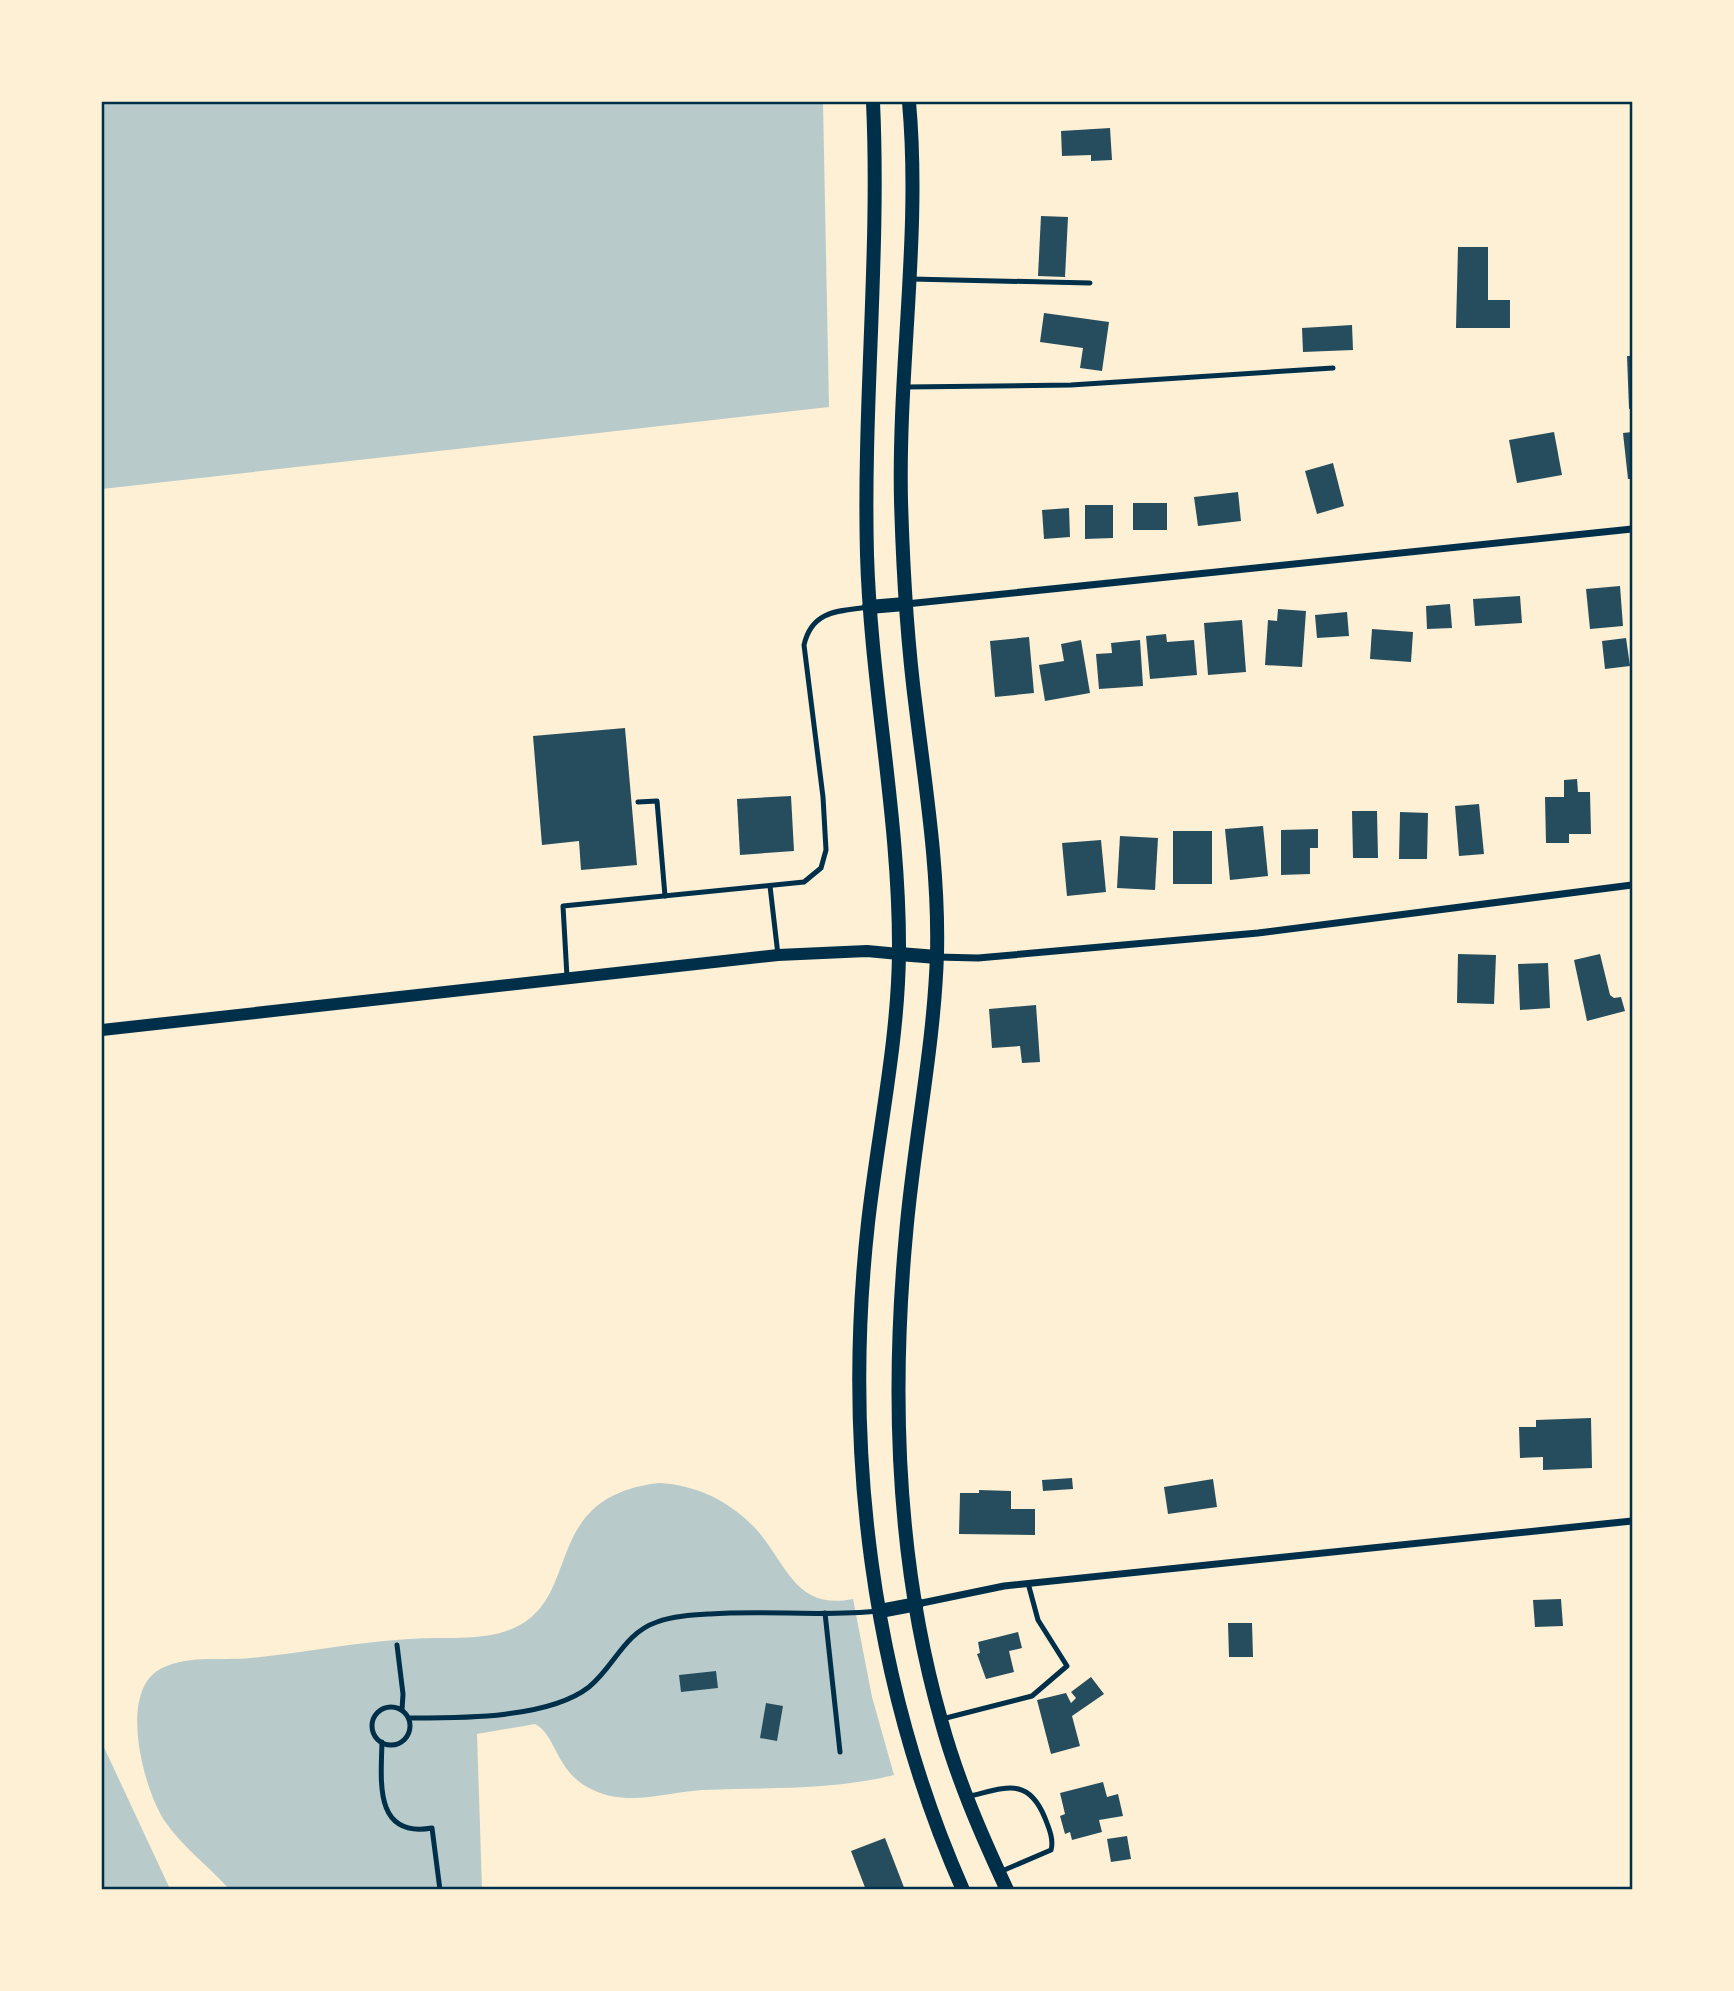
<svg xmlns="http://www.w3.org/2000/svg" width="1734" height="1991" font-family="Cabin,sans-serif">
	<rect width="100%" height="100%" fill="#fdf0d5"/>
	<g fill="#b9caca">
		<polygon points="102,102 823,102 829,407 102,489"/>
		<path d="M 659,1483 C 697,1485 729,1501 755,1528 C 786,1561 794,1611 853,1599 L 872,1697 L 894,1775 C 830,1791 768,1787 703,1790 C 667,1792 628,1807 593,1790 C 555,1773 557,1735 535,1724 L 477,1734 L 482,1889 L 230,1890 C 209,1866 182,1847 164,1820 C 144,1789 119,1697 157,1671 C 184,1654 221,1661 251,1658 C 304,1653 356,1642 409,1639 C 444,1636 482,1642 514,1628 C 584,1597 539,1497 659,1483 Z"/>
		<polygon points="102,1743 170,1889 102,1889"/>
	</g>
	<g fill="#264d5e">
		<polygon points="1110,128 1112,160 1091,161 1091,155 1062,156 1061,131"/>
		<polygon points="1041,216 1068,217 1065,277 1038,276"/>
		<polygon points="1458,247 1488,247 1488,300 1510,300 1510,328 1456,328"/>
		<polygon points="1044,313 1109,322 1102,371 1080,368 1083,348 1040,342"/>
		<polygon points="1352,325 1353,350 1303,352 1302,328"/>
		<polygon points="1627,356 1632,356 1632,408 1629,409"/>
		<polygon points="1554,432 1562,475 1517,483 1509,440"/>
		<polygon points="1632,432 1632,479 1628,479 1623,433"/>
		<polygon points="1333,463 1344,506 1317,514 1305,471"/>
		<polygon points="1238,492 1241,521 1198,526 1194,497"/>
		<rect x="1133" y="503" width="34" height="27"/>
		<polygon points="1085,505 1113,505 1113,538 1085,539"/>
		<polygon points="1069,508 1070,537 1044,539 1042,510"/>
		<polygon points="1620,586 1623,626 1590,629 1586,589"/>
		<polygon points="1520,596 1522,623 1475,626 1473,599"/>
		<polygon points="1450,604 1452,628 1427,629 1426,606"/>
		<polygon points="1278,609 1306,611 1302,667 1265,665 1268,620 1277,621"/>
		<polygon points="1347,612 1349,636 1317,638 1315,615"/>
		<polygon points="1242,620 1246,672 1208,675 1204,623"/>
		<polygon points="1372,629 1413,632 1411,662 1370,659"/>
		<polygon points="1166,634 1167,642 1194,640 1197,675 1150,679 1146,636"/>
		<polygon points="1029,637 1034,693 995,697 990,641"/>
		<polygon points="1626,638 1630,666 1605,669 1602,641"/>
		<polygon points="1081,640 1090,693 1045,701 1039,665 1064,661 1061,644"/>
		<polygon points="1140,640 1143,686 1099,689 1096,654 1112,653 1111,643"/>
		<polygon points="625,728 637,865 581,870 579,841 542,845 533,736"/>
		<polygon points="1577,779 1578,792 1590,792 1591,834 1569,834 1569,843 1546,843 1545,797 1564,797 1564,780"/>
		<polygon points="791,796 794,851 740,855 737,799"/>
		<polygon points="1479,804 1484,854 1459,856 1455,806"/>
		<polygon points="1352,811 1377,811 1378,858 1353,858"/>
		<polygon points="1400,812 1428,813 1427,859 1399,859"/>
		<polygon points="1263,826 1268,876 1230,880 1225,829"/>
		<polygon points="1318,829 1318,848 1310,848 1310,874 1281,875 1281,830"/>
		<rect x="1173" y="831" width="39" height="53"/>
		<polygon points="1120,836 1158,838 1155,890 1117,888"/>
		<polygon points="1101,840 1106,892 1067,896 1062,843"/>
		<polygon points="1458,954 1496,955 1494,1004 1457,1003"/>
		<polygon points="1600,954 1610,995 1614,998 1621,997 1625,1011 1587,1021 1574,960"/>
		<polygon points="1548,963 1550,1008 1520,1010 1518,964"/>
		<polygon points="1036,1005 1040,1062 1022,1063 1020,1046 992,1048 989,1009"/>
		<polygon points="1591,1418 1592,1468 1543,1470 1543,1457 1520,1458 1519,1427 1536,1427 1536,1420"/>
		<polygon points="1072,1478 1073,1489 1043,1491 1042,1480"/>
		<polygon points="1213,1479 1217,1507 1168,1514 1164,1487"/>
		<polygon points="979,1490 1011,1491 1011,1509 1035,1509 1035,1535 959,1534 960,1493 979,1493"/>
		<polygon points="1561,1599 1563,1626 1535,1627 1533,1600"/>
		<polygon points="1228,1623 1252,1623 1253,1657 1229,1657"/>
		<polygon points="1018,1632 1022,1648 1009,1651 1014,1672 986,1679 977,1654 980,1653 978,1642"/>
		<polygon points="716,1671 718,1688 681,1692 679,1675"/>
		<polygon points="1091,1677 1104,1694 1072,1716 1080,1746 1051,1754 1037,1700 1066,1693 1071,1703 1076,1698 1071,1692"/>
		<polygon points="766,1703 783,1706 777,1741 760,1738"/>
		<polygon points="1103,1782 1107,1797 1118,1794 1123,1816 1099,1820 1102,1832 1072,1840 1070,1832 1065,1834 1060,1816 1065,1814 1060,1793"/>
		<polygon points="1127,1836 1131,1859 1111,1862 1107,1839"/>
		<polygon points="885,1838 905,1890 866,1890 851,1851"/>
	</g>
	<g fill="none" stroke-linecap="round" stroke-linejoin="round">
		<g stroke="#003049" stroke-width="5">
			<polyline points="911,279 1090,283"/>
			<polyline points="906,387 1071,385 1333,368"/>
			<polyline points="638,802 657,801 665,896"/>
			<polyline points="770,886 778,955"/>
			<path d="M 567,977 L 563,906 L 804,882 L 821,868 L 826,850 L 823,797 L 804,645 C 812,610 839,611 869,607"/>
			<polyline points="825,1613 840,1752"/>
			<polyline points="397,1645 403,1694 402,1710"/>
			<circle cx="391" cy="1726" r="19"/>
			<path d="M 409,1718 C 459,1718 548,1719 589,1687 C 614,1667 624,1633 657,1622 C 673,1616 693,1615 710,1614 C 766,1610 823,1617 879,1611"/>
			<polyline points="942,1719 1032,1696 1067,1666 1038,1620 1028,1583"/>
			<path d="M 382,1742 C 381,1782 374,1838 432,1828 L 440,1890"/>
			<path d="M 970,1796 C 1005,1788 1028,1776 1045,1818 C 1049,1828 1054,1840 1051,1850 L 1002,1871"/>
		</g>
		<g stroke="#003049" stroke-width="7">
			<polyline points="906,604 1632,529"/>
			<polyline points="937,957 978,958 1258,933 1632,885"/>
			<polyline points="917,1604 1004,1586 1632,1521"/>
		</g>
		<polyline stroke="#003049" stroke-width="12" points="102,1030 778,955 867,951 899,954"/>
		<g stroke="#003049" stroke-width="14">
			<path d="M 873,102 C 880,253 863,404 867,555 C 871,688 900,819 899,953 C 898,1044 878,1133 868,1223 C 843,1448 871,1682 963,1890"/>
			<path d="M 909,102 C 921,235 898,367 901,501 C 903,571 907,640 916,709 C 926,791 939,871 937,954 C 934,1048 914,1140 906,1234 C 891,1396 896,1562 941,1720 C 957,1779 981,1834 1007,1890"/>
			<polyline points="869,607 905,604"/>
			<polyline points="899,954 937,957"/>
			<polyline points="880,1611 917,1604"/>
		</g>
	</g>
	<rect width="1734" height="1991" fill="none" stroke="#fdf0d5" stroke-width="206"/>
	<rect x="103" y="103" width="1528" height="1785" fill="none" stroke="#003049" stroke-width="2.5"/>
</svg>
